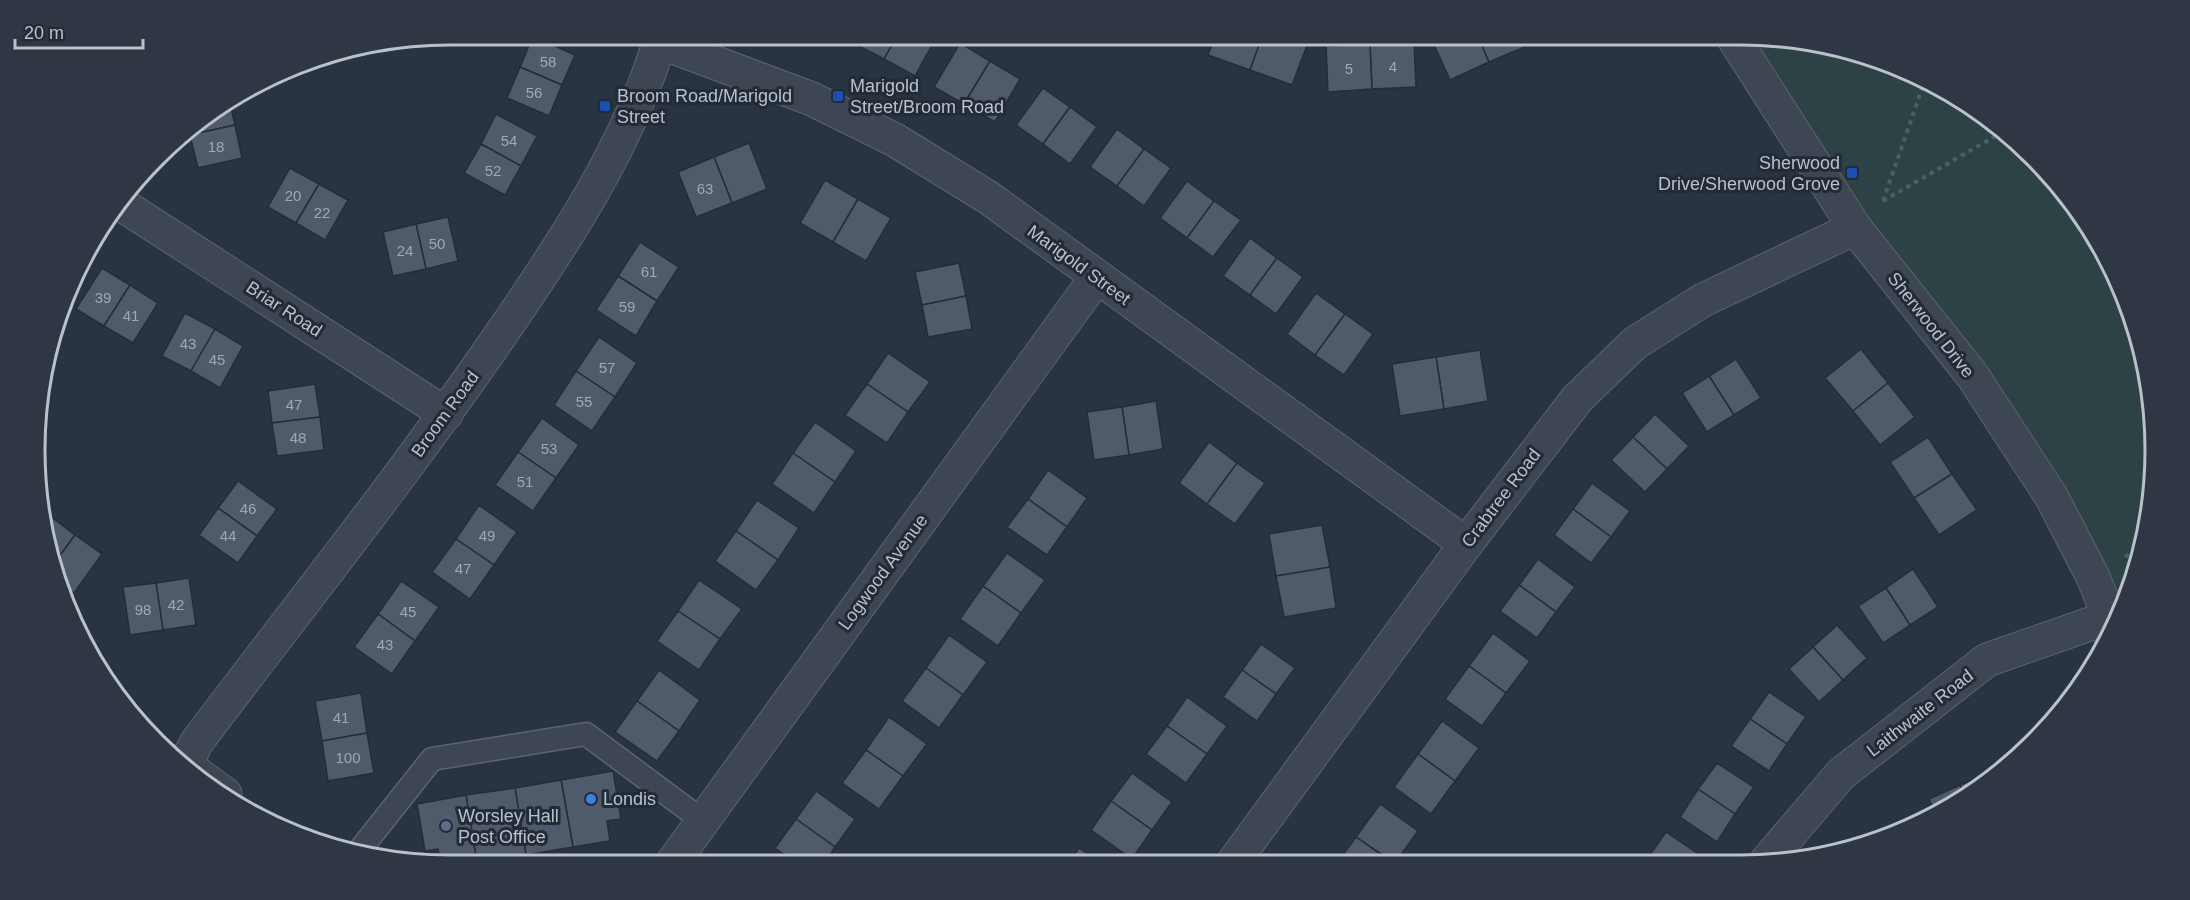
<svg xmlns="http://www.w3.org/2000/svg" width="2190" height="900" font-family="Helvetica,sans-serif">
	<rect width="100%" height="100%" fill="#293442"/>
	<path fill="#2c4244" d="M 1739,35 C 1770,40 1802,45 1833,50 C 1846,52 1861,53 1873,57 C 1910,68 1947,89 1978,112 C 2106,203 2167,345 2152,502 C 2147,556 2123,604 2100,652 L 2051,496 Z"/>
	<g fill="#4f5b6a" stroke="#242d39" stroke-width="1.5">
		<polygon points="857,34 898,34 884,59 853,43"/>
		<polygon points="898,34 938,34 915,76 884,59"/>
		<polygon points="1216,34 1263,34 1250,70 1208,55"/>
		<polygon points="1263,34 1285,34 1308,43 1292,85 1250,70"/>
		<polygon points="1439,34 1477,34 1489,62 1450,80 1431,38"/>
		<polygon points="1477,34 1524,34 1529,45 1489,62"/>
		<polygon points="1524,34 1553,34 1529,45"/>
		<polygon points="533,36 575,55 562,85 520,67"/>
		<polygon points="1414,42 1416,87 1372,89 1370,44"/>
		<polygon points="960,43 990,61 964,104 934,87"/>
		<polygon points="1370,44 1372,89 1328,92 1326,46"/>
		<polygon points="990,61 1020,79 995,122 964,104"/>
		<polygon points="520,67 562,85 549,116 507,98"/>
		<polygon points="1043,88 1070,107 1043,144 1016,125"/>
		<polygon points="229,99 235,125 190,135 189,129"/>
		<polygon points="1070,107 1097,127 1070,164 1043,144"/>
		<polygon points="496,114 537,136 521,166 481,144"/>
		<polygon points="235,125 242,158 198,168 190,135"/>
		<polygon points="1117,129 1144,149 1117,186 1090,167"/>
		<polygon points="749,143 767,189 732,203 714,157"/>
		<polygon points="481,144 521,166 505,195 464,173"/>
		<polygon points="1144,149 1171,168 1144,206 1117,186"/>
		<polygon points="714,157 732,203 696,217 678,172"/>
		<polygon points="290,168 319,184 296,223 268,207"/>
		<polygon points="825,180 858,199 833,242 800,223"/>
		<polygon points="1187,181 1214,201 1187,238 1160,218"/>
		<polygon points="319,184 348,200 325,240 296,223"/>
		<polygon points="858,199 891,218 866,261 833,242"/>
		<polygon points="1214,201 1241,220 1213,257 1187,238"/>
		<polygon points="448,217 458,261 426,269 416,224"/>
		<polygon points="416,224 426,269 393,276 383,232"/>
		<polygon points="1250,238 1277,258 1250,295 1223,276"/>
		<polygon points="640,242 679,267 657,301 618,276"/>
		<polygon points="1277,258 1303,277 1276,314 1250,295"/>
		<polygon points="959,263 966,296 922,305 915,272"/>
		<polygon points="102,268 130,285 104,326 76,309"/>
		<polygon points="618,276 657,301 636,336 596,310"/>
		<polygon points="130,285 158,303 133,343 104,326"/>
		<polygon points="1316,293 1345,314 1315,355 1287,334"/>
		<polygon points="966,296 972,329 928,337 922,305"/>
		<polygon points="185,313 215,329 191,371 162,356"/>
		<polygon points="1345,314 1373,334 1344,375 1315,355"/>
		<polygon points="215,329 243,346 220,388 191,371"/>
		<polygon points="599,337 637,363 615,397 576,371"/>
		<polygon points="1861,349 1888,383 1853,411 1825,378"/>
		<polygon points="1480,350 1488,401 1444,409 1436,357"/>
		<polygon points="888,353 930,382 908,412 867,384"/>
		<polygon points="1436,357 1444,409 1400,416 1392,364"/>
		<polygon points="1736,359 1761,398 1734,415 1709,376"/>
		<polygon points="576,371 615,397 592,431 554,405"/>
		<polygon points="1709,376 1734,415 1707,432 1682,393"/>
		<polygon points="1888,383 1915,417 1880,445 1853,411"/>
		<polygon points="315,384 320,417 272,423 268,391"/>
		<polygon points="867,384 908,412 887,443 845,415"/>
		<polygon points="1156,401 1163,449 1129,455 1122,407"/>
		<polygon points="1122,407 1129,455 1094,460 1087,412"/>
		<polygon points="1655,414 1689,446 1667,469 1633,437"/>
		<polygon points="320,417 324,450 277,456 272,423"/>
		<polygon points="542,418 579,445 556,478 518,452"/>
		<polygon points="815,422 856,451 835,482 793,453"/>
		<polygon points="1633,437 1667,469 1645,492 1611,460"/>
		<polygon points="1928,437 1952,474 1914,498 1890,462"/>
		<polygon points="1209,442 1237,463 1207,504 1179,483"/>
		<polygon points="518,452 556,478 533,511 495,485"/>
		<polygon points="793,453 835,482 814,513 772,484"/>
		<polygon points="1237,463 1265,483 1235,524 1207,504"/>
		<polygon points="1048,470 1087,498 1067,527 1028,499"/>
		<polygon points="1952,474 1977,510 1939,535 1914,498"/>
		<polygon points="238,481 277,509 257,536 218,508"/>
		<polygon points="1592,483 1630,511 1611,537 1573,509"/>
		<polygon points="1028,499 1067,527 1047,555 1007,527"/>
		<polygon points="757,500 799,528 778,560 736,531"/>
		<polygon points="479,505 517,532 494,565 456,539"/>
		<polygon points="218,508 257,536 238,563 199,535"/>
		<polygon points="1573,509 1611,537 1591,563 1554,535"/>
		<polygon points="49,515 75,535 53,565 43,531 42,524"/>
		<polygon points="1322,525 1330,567 1276,576 1269,534"/>
		<polygon points="736,531 778,560 756,590 715,561"/>
		<polygon points="75,535 102,554 74,593 58,582 53,565"/>
		<polygon points="456,539 494,565 470,599 432,572"/>
		<polygon points="1007,553 1045,580 1021,613 983,586"/>
		<polygon points="1538,559 1575,587 1556,612 1519,585"/>
		<polygon points="1330,567 1336,608 1284,617 1276,576"/>
		<polygon points="1913,569 1938,607 1910,625 1886,588"/>
		<polygon points="189,578 196,625 163,630 156,583"/>
		<polygon points="699,580 742,609 720,639 678,611"/>
		<polygon points="401,581 439,607 415,641 378,614"/>
		<polygon points="156,583 163,630 130,635 123,587"/>
		<polygon points="1519,585 1556,612 1537,638 1500,611"/>
		<polygon points="983,586 1021,613 998,646 960,619"/>
		<polygon points="1886,588 1910,625 1883,643 1858,606"/>
		<polygon points="678,611 720,639 699,670 657,641"/>
		<polygon points="378,614 415,641 392,674 354,647"/>
		<polygon points="1837,625 1867,658 1843,680 1813,647"/>
		<polygon points="1493,633 1530,661 1506,693 1469,666"/>
		<polygon points="949,635 987,662 963,695 926,668"/>
		<polygon points="1261,644 1295,668 1276,694 1242,670"/>
		<polygon points="1813,647 1843,680 1819,702 1789,669"/>
		<polygon points="1469,666 1506,693 1482,726 1445,699"/>
		<polygon points="926,668 963,695 939,728 902,701"/>
		<polygon points="659,670 700,700 679,731 637,701"/>
		<polygon points="1242,670 1276,694 1257,721 1223,697"/>
		<polygon points="1769,692 1806,717 1787,744 1750,719"/>
		<polygon points="361,693 367,733 322,741 315,701"/>
		<polygon points="1187,697 1227,726 1207,754 1167,726"/>
		<polygon points="637,701 679,731 657,761 615,732"/>
		<polygon points="889,717 927,744 903,776 866,750"/>
		<polygon points="1750,719 1787,744 1769,771 1731,746"/>
		<polygon points="1442,721 1479,748 1455,781 1418,754"/>
		<polygon points="1167,726 1207,754 1186,783 1146,754"/>
		<polygon points="367,733 374,773 328,781 322,741"/>
		<polygon points="866,750 903,776 879,809 842,783"/>
		<polygon points="1418,754 1455,781 1431,814 1394,787"/>
		<polygon points="1717,763 1754,787 1735,814 1698,789"/>
		<polygon points="613,771 621,819 607,821 610,841 573,847 561,780"/>
		<polygon points="1132,773 1172,802 1152,830 1111,801"/>
		<polygon points="1990,773 1992,777 1964,796 1960,785"/>
		<polygon points="561,780 573,847 526,855 515,788"/>
		<polygon points="1960,785 1964,796 1936,814 1929,799"/>
		<polygon points="515,788 526,855 477,863 466,795"/>
		<polygon points="1698,789 1735,814 1717,842 1680,817"/>
		<polygon points="816,791 855,819 835,847 796,819"/>
		<polygon points="466,795 477,863 441,864 438,849 425,851 417,804"/>
		<polygon points="1111,801 1152,830 1132,859 1091,830"/>
		<polygon points="1380,804 1418,831 1395,863 1356,837"/>
		<polygon points="796,819 835,847 823,865 799,865 775,848"/>
		<polygon points="1666,832 1703,857 1700,862 1651,862 1647,859"/>
		<polygon points="1356,837 1393,863 1337,863"/>
		<polygon points="1079,848 1102,864 1068,864"/>
	</g>
	<g fill="none" stroke-linecap="round" stroke-linejoin="round">
		<g stroke="#5b646f" stroke-width="25">
			<polyline id="lane" points="359,851 432,759 586,734 703,821"/>
		</g>
		<g stroke="#5b646f" stroke-width="35">
			<g id="street">
				<polyline points="1731,34 1855,228 1972,375 2051,496 2093,577 2113,626"/>
				<polyline points="660,42 812,99 895,140 989,198 1466,544"/>
				<polyline points="121,204 446,414"/>
				<polyline points="180,761 225,794"/>
				<path d="M 185,767 L 196,743 C 297,609 402,478 497,340 C 562,246 629,146 662,34"/>
				<polyline points="1766,862 1841,774 1987,660 2110,617"/>
				<polyline points="1233,863 1466,544 1577,399 1635,343 1703,300 1855,228"/>
				<polyline points="671,865 1096,278"/>
			</g>
		</g>
		<g stroke="#4b5f62" stroke-width="4" stroke-dasharray="4.5 4.5" stroke-linecap="butt">
			<polyline points="1883,201 2004,131"/>
			<polyline points="1883,201 1925,80"/>
			<polyline points="2125,557 2143,543"/>
		</g>
		<use href="#lane" stroke="#3d4652" stroke-width="22"/>
		<use href="#street" stroke="#3d4652" stroke-width="33"/>
	</g>
	<g fill="#1a4fb4" stroke="#222b37" stroke-width="2">
		<rect x="832" y="90" width="12" height="12" rx="3"/>
		<rect x="599" y="100" width="12" height="12" rx="3"/>
		<rect x="1846" y="167" width="12" height="12" rx="3"/>
	</g>
	<circle fill="#3f7fe0" stroke="#222b37" stroke-width="2" cx="591" cy="799" r="6"/>
	<circle fill="#5c6f8a" stroke="#222b37" stroke-width="2" cx="446" cy="826" r="6"/>
	<g text-anchor="middle" dominant-baseline="central" stroke-width="6" stroke-linejoin="round" paint-order="stroke">
		<g font-size="15" fill="#9fa8b3">
			<text x="548" y="61">58</text>
			<text x="1393" y="66">4</text>
			<text x="1349" y="68">5</text>
			<text x="534" y="92">56</text>
			<text x="509" y="140">54</text>
			<text x="216" y="146">18</text>
			<text x="493" y="170">52</text>
			<text x="705" y="188">63</text>
			<text x="293" y="195">20</text>
			<text x="322" y="212">22</text>
			<text x="437" y="243">50</text>
			<text x="405" y="250">24</text>
			<text x="649" y="271">61</text>
			<text x="103" y="297">39</text>
			<text x="627" y="306">59</text>
			<text x="131" y="315">41</text>
			<text x="188" y="343">43</text>
			<text x="217" y="359">45</text>
			<text x="607" y="367">57</text>
			<text x="584" y="401">55</text>
			<text x="294" y="404">47</text>
			<text x="298" y="437">48</text>
			<text x="549" y="448">53</text>
			<text x="525" y="481">51</text>
			<text x="248" y="508">46</text>
			<text x="228" y="535">44</text>
			<text x="487" y="535">49</text>
			<text x="463" y="568">47</text>
			<text x="176" y="604">42</text>
			<text x="143" y="609">98</text>
			<text x="408" y="611">45</text>
			<text x="385" y="644">43</text>
			<text x="341" y="717">41</text>
			<text x="348" y="757">100</text>
		</g>
		<g font-size="18" fill="#bac1cb" stroke="#222b37" text-anchor="start">
			<text x="850" y="86">Marigold<tspan x="850" dy="21">Street/Broom Road</tspan></text>
			<text x="617" y="96">Broom Road/Marigold<tspan x="617" dy="21">Street</tspan></text>
			<text x="1840" y="163" text-anchor="end">Sherwood<tspan x="1840" dy="21">Drive/Sherwood Grove</tspan></text>
			<text x="603" y="799">Londis</text>
			<text x="458" y="816">Worsley Hall<tspan x="458" dy="21">Post Office</tspan></text>
		</g>
		<g font-size="18" fill="#bac1cb" stroke="#222b37">
			<text transform="translate(1079 265) rotate(36)">Marigold Street</text>
			<text transform="translate(284 309) rotate(33)">Briar Road</text>
			<text transform="translate(1931 325) rotate(52)">Sherwood Drive</text>
			<text transform="translate(445 414) rotate(-54)">Broom Road</text>
			<text transform="translate(1501 498) rotate(-53)">Crabtree Road</text>
			<text transform="translate(883 572) rotate(-54)">Logwood Avenue</text>
			<text transform="translate(1920 713) rotate(-38)">Laithwaite Road</text>
		</g>
	</g>
	<path d="M0 0H2190V900H0ZM450 45H1740A405 405 0 0 1 2145 450V450A405 405 0 0 1 1740 855H450A405 405 0 0 1 45 450V450A405 405 0 0 1 450 45Z" fill="#2e3743" fill-rule="evenodd"/>
	<path fill="none" stroke="#bac1cb" stroke-width="3" d="M450 45H1740A405 405 0 0 1 2145 450V450A405 405 0 0 1 1740 855H450A405 405 0 0 1 45 450V450A405 405 0 0 1 450 45Z"/>
	<path d="M15 39v9h128v-9" fill="none" stroke="#bac1cb" stroke-width="3"/>
	<text x="24" y="39" font-size="18" fill="#bac1cb" stroke="#222b37" stroke-width="4.5" paint-order="stroke">20 m</text>
</svg>
